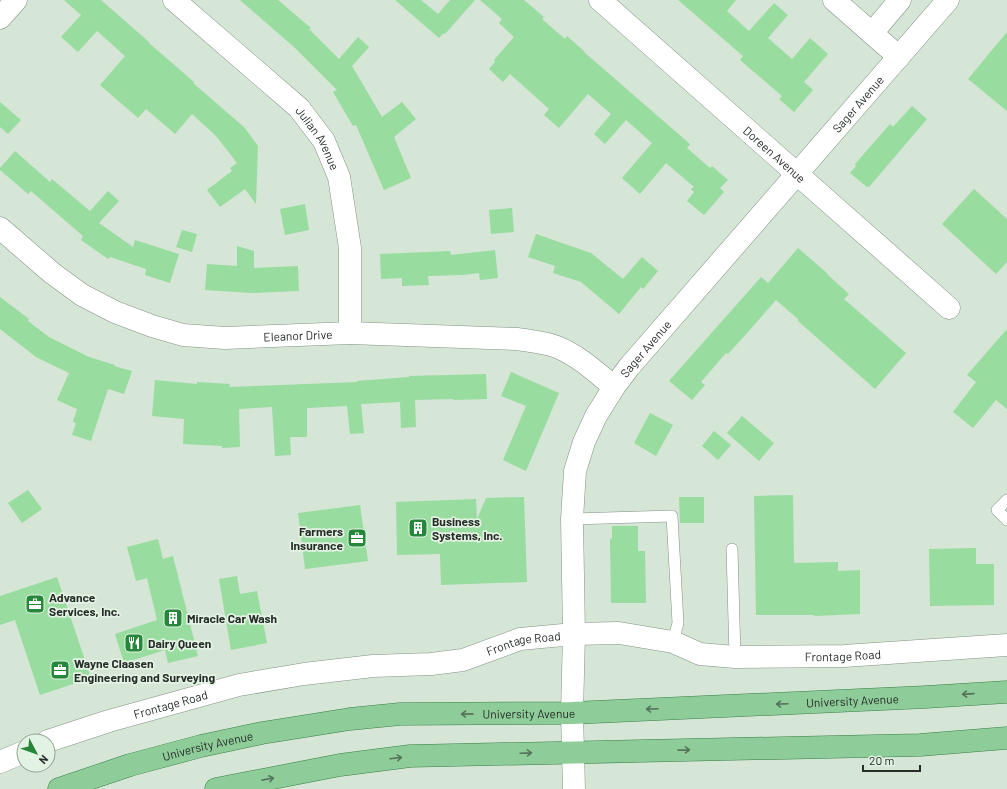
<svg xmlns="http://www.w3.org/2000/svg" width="1007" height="789" font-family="Barlow,sans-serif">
	<rect width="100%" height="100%" fill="#d5e5d6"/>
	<g fill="#98dc9f">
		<polygon points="64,0 101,0 149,42 149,43 194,82 193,83 244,127 258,146 256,204 245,189 220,207 207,190 232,171 230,168 237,163 216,136 192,114 175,134 146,109 138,118 100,85 125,56 97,31 78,52 61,37 81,15"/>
		<polygon points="240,0 278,0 311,28 309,29 339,59 358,37 369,47 352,66 382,117 402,102 416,119 394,137 411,178 384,190 356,125 353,126 333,92 337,90 294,47"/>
		<polygon points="395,0 421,0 438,14 450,0 475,0 445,34 444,33 439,38"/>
		<polygon points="480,0 524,0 544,17 542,19 565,39 567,36 585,52 584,52 690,144 687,148 710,168 712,166 728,180 720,188 724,192 704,215 687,201 694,192 691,189 694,187 666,163 640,194 622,178 652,143 626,120 605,144 594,134 611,114 588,94 559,128 544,115 549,109 510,74 503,82 489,69 495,62 494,60 514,37 499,23 502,19"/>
		<polygon points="678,0 736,0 727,11 749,31 774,3 788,15 768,38 792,59 810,38 828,54 804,82 813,90 794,112 779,99 782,96 740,60 743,56"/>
		<polygon points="1007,32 1007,111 968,79"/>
		<polygon points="0,102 21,120 8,134 0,127"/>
		<polygon points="912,106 927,119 869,187 868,186 867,187 850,173 856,166 855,164 890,124 893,127"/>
		<polygon points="15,151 50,182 52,179 90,211 108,191 119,201 99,223 133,247 135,240 179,254 170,283 145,275 146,269 110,257 108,259 81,240 83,236 31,191 28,194 0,170 0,168"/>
		<polygon points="974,189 1007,219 1007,262 996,274 942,224"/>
		<polygon points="305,204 309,230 285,235 280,209"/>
		<polygon points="512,208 514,232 491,234 489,210"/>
		<polygon points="182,230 197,234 192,252 176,247"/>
		<polygon points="536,234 591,253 623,279 642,257 658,271 643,289 641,287 619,314 581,282 553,273 555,266 528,257"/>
		<polygon points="237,246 254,251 254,268 298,266 299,291 251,293 205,290 207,264 237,266"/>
		<polygon points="798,248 828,274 828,275 849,294 844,299 906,353 875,389 798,321 799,320 776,300 747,333 728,354 726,353 701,382 705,385 692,400 669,381 761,277 768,283"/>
		<polygon points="495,250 498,278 480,280 479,273 463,275 428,276 429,285 402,286 402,278 381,279 380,254 450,251 451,255"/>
		<polygon points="0,297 29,319 28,321 49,337 89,357 115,365 114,366 132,371 124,394 108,389 91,441 72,435 76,423 73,422 77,409 57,400 69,373 36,357 0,329"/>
		<polygon points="1007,329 1007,409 996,400 973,428 953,412 976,382 967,375"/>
		<polygon points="511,372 559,393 526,471 503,460 526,406 501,396"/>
		<polygon points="486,374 487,399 453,400 453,399 415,400 416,427 401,428 400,402 361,404 364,433 350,434 347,406 307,408 307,437 290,437 291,455 275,456 272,407 239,409 240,447 222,448 222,446 183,444 184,419 152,416 155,380 197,384 197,382 230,384 229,387 358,382 357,381 409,377 409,376"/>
		<polygon points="650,413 673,425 656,456 634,443"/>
		<polygon points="742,416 774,443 759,461 727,433"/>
		<polygon points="714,431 731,445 718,460 702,446"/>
		<polygon points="28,490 42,509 22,523 8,503"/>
		<polygon points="793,495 794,563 838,562 838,571 860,570 860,614 814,616 814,615 756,615 754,496"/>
		<polygon points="524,497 527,582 441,585 440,554 397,555 396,502 476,499 477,519 486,498"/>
		<polygon points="679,497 704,497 704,523 680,523"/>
		<polygon points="360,505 368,561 305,569 298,513"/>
		<polygon points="612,526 638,526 638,551 645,551 646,603 611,603 610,539 612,538"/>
		<polygon points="158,539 163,559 173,556 198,656 168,663 165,650 124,663 115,634 157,620 147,578 136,581 127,547"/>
		<polygon points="976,548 976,564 994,564 994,605 930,606 929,549"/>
		<polygon points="237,576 240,594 257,591 267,643 231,650 219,579"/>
		<polygon points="57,577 91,678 40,695 15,620 0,625 0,596"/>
	</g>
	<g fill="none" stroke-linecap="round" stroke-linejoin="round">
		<g stroke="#839284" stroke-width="12">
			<g id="service">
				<polyline points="1007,500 997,510 1007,520"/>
				<polyline points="572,519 672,516 678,623 673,642"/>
				<polyline points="732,549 735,657"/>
			</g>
		</g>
		<g stroke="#839284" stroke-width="23">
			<g id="minor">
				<path id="s1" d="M 174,0 L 299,108 L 324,141 L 339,177 L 350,248 L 350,333"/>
				<path id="s2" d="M 600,0 L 949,308"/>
				<polyline points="834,0 899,57"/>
				<polyline points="0,18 16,0"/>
				<polyline points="872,33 900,0"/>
				<path id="s3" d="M 0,228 L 52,273 L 82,295 L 115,312 L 152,326 L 183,335 L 225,338 L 350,333 L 517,339 C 531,341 544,342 557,347 C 579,356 596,372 614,387"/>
				<path id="s4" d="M 48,741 L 109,721 L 239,685 L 304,674 L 373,666 L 431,664 L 463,660 L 520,639 L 574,634 L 619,633 L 673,642 L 700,654 L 735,657 L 844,656 L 1007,645"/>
				<polyline points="0,762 24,752"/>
				<path id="s5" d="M 574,789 L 572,713 L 574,634 L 572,519 L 575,471 L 584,442 L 596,416 L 614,387 L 629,367 L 948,0"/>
			</g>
		</g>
		<g stroke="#397f45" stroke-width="23">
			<g id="primary">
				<path id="s6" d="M 59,789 L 130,765 L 201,746 L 262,733 L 350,719 L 400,714 L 572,713 L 926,697 L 1007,692"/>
				<polyline points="216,789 340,765 410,756 920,745 1007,738"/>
			</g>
		</g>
		<use href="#service" stroke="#fff" stroke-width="11"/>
		<use href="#minor" stroke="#fff" stroke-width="22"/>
		<use href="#primary" stroke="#8ecd99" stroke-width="22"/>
	</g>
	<defs><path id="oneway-shaft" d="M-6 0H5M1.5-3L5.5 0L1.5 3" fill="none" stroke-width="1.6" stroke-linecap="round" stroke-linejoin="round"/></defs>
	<g stroke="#55745a">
		<use href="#oneway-shaft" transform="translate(968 694) rotate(176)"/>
		<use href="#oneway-shaft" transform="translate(782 704) rotate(178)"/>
		<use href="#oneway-shaft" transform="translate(652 709) rotate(178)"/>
		<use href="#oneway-shaft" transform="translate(467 714) rotate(179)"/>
		<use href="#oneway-shaft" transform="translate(684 750) rotate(-1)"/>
		<use href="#oneway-shaft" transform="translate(526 753) rotate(-2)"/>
		<use href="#oneway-shaft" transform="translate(396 758) rotate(-7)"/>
		<use href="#oneway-shaft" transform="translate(268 779) rotate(-11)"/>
	</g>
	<defs>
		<g id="building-square" transform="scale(1)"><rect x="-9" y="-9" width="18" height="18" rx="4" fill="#26873b" stroke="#e2f2e3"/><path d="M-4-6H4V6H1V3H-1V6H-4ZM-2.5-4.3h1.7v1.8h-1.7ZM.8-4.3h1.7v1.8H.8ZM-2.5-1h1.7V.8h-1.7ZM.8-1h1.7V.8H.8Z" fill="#fff"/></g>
		<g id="office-square" transform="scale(1)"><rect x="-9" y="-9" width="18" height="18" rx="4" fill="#26873b" stroke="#e2f2e3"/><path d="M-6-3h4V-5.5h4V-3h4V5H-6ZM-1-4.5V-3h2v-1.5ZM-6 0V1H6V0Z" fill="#fff"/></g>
		<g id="restaurant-square" transform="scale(1)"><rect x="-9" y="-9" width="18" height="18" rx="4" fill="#26873b" stroke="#e2f2e3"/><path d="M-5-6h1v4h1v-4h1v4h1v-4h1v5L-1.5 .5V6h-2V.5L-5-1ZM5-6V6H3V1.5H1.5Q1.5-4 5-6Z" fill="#fff"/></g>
	</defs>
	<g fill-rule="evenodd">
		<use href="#building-square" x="418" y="528"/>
		<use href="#office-square" x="357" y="538"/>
		<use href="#office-square" x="35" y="604"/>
		<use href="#building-square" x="173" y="618"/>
		<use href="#restaurant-square" x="134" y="643"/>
		<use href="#office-square" x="60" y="670"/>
	</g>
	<g text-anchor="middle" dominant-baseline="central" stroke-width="3.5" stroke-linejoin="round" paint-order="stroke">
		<g font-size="12" fill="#262c27" stroke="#e2f2e3">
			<text stroke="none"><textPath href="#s5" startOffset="785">Sager Avenue</textPath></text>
			<text stroke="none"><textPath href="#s1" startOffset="201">Julian Avenue</textPath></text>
			<text stroke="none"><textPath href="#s2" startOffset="233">Doreen Avenue</textPath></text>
			<text stroke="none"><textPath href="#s3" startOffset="330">Eleanor Drive</textPath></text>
			<text stroke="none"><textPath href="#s5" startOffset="461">Sager Avenue</textPath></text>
			<text stroke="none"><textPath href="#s4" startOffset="488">Frontage Road</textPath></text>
			<text stroke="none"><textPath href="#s4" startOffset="812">Frontage Road</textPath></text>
			<text stroke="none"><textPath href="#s6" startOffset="803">University Avenue</textPath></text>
			<text stroke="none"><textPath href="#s4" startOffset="128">Frontage Road</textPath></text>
			<text stroke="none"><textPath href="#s6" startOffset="479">University Avenue</textPath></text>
			<text stroke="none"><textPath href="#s6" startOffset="155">University Avenue</textPath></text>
		</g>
		<g font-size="12" font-weight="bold" fill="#262c27" stroke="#e2f2e3" text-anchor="start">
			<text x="432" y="521">Business<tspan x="432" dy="14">Systems, Inc.</tspan></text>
			<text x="343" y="531" text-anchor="end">Farmers<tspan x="343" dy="14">Insurance</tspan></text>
			<text x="49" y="597">Advance<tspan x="49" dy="14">Services, Inc.</tspan></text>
			<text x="187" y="618">Miracle Car Wash</text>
			<text x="148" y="643">Dairy Queen</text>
			<text x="74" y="663">Wayne Claasen<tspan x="74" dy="14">Engineering and Surveying</tspan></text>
		</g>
	</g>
	<g transform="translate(36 753) rotate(131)"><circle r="19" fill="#e2f2e3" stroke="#97a398"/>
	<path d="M0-3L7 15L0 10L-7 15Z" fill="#26873b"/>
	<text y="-6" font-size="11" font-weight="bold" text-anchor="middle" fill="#262c27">N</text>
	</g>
	<path d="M863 765v6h57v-6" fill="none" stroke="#262c27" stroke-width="2"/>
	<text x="869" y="765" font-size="12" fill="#262c27" stroke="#e2f2e3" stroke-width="3" paint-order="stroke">20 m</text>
</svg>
